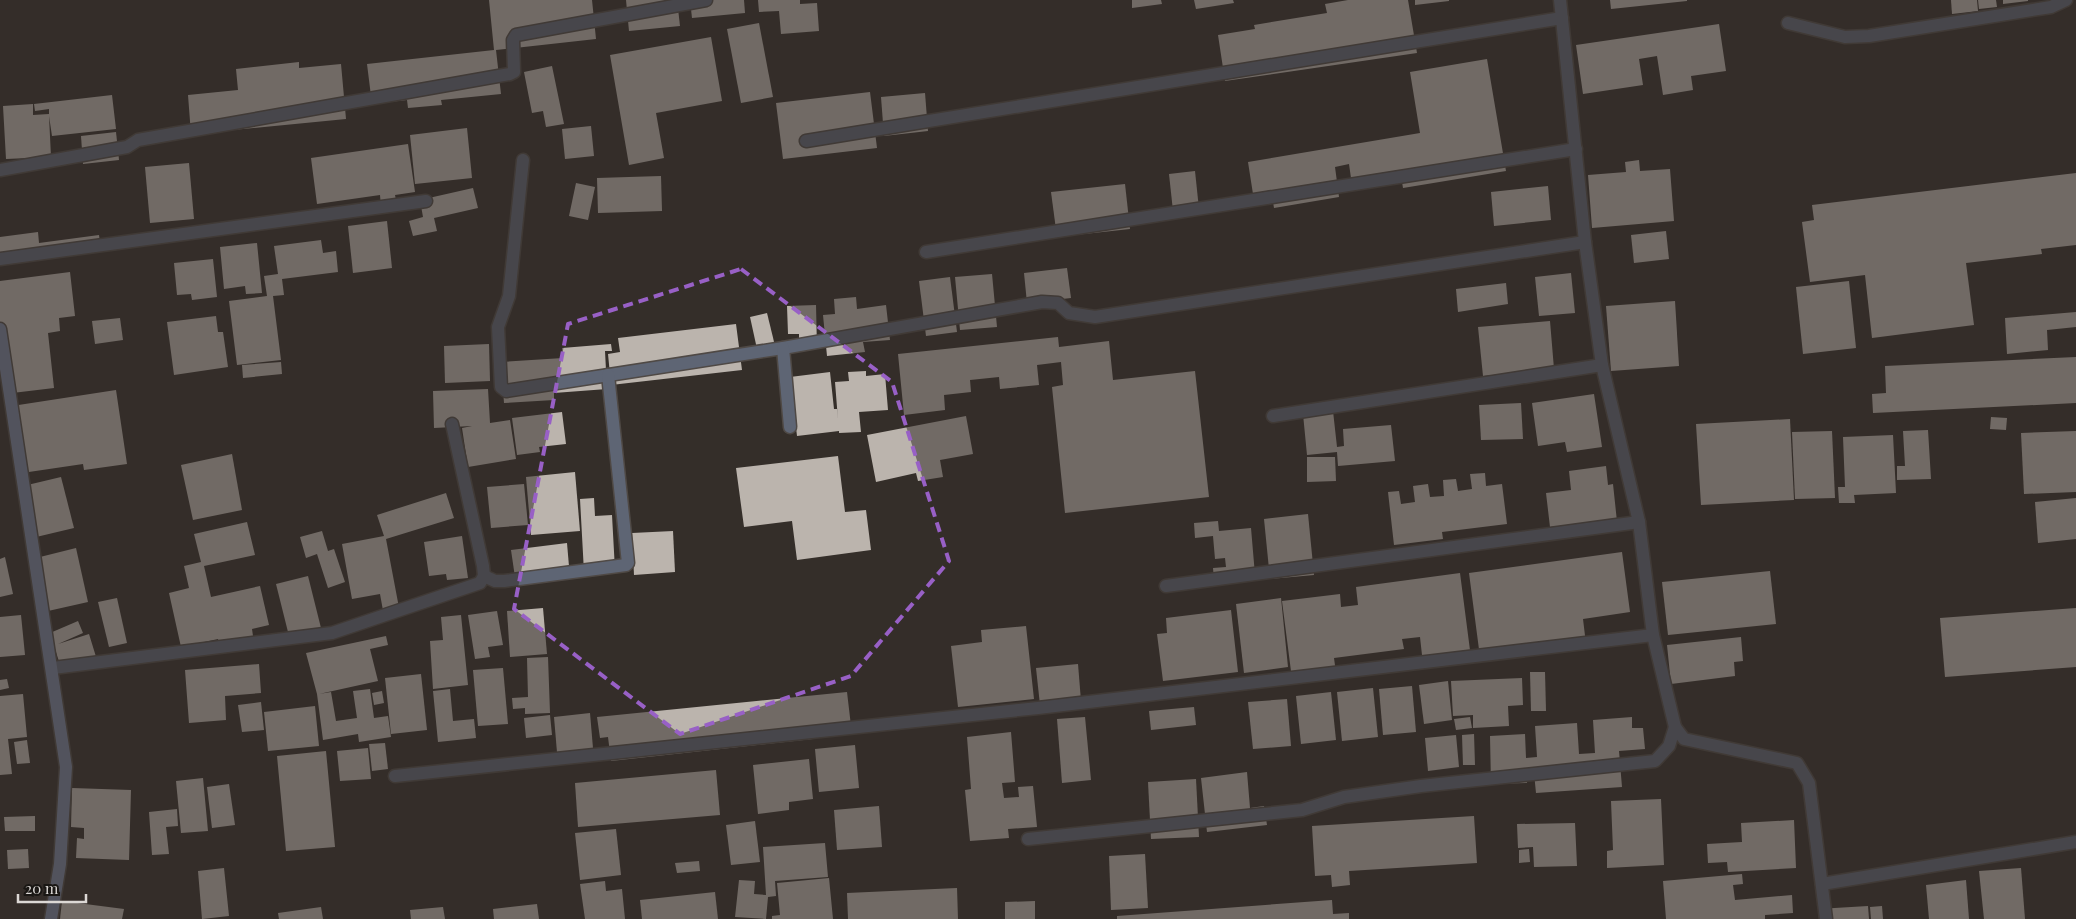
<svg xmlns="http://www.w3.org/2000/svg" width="2076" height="919" font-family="'Playfair Display',serif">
	<rect width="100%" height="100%" fill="#342e29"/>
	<g fill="#bbb4ad">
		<polygon points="489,0 592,0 596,39 496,50 501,94 441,100 442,105 408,108 407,100 372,104 367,64 494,50"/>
		<polygon points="626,0 677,0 680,26 629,31"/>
		<polygon points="690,0 744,0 745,13 692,18"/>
		<polygon points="758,0 800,0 800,4 817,3 819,31 781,34 779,11 759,12"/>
		<polygon points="1132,0 1161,0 1162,4 1132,8"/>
		<polygon points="1194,0 1233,0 1234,3 1196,9"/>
		<polygon points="1348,0 1408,0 1417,53 1225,81 1218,35 1255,29 1254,25 1327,13 1325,4"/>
		<polygon points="1415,0 1449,0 1449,1 1415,5"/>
		<polygon points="1610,0 1687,0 1687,1 1611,9"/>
		<polygon points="1951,0 1977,0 1978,11 1952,14"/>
		<polygon points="1978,0 1996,0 1997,7 1979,9"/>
		<polygon points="2003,0 2028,0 2028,1 2003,4"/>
		<polygon points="759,23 773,97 741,103 727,29"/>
		<polygon points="1719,24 1726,71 1691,76 1693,90 1663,95 1657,56 1639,59 1643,85 1583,94 1576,45"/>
		<polygon points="711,37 722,101 656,113 664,158 629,165 610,55"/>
		<polygon points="1487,59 1506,171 1403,188 1400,170 1351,178 1349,164 1335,167 1339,197 1274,208 1271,190 1253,194 1248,162 1420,133 1410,72"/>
		<polygon points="299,62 299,68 341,64 346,119 191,134 188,95 238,90 236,69"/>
		<polygon points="552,66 564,124 546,127 543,111 532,113 524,72"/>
		<polygon points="870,92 877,148 783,159 776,103"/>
		<polygon points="925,93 928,131 884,136 881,97"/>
		<polygon points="112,95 116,129 52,136 49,116 51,157 6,159 3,106 33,104 33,115 49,114 49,109 35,111 34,104"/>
		<polygon points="591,126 594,156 565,159 562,129"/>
		<polygon points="467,128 472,178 415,184 410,135"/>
		<polygon points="116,132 119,160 83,164 81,136"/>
		<polygon points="408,144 415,192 395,195 397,205 381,207 380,195 317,204 311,158"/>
		<polygon points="1639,160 1640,171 1670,169 1674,221 1592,228 1588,175 1626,172 1625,162"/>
		<polygon points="189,163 194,219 150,223 145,167"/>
		<polygon points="1195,171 1199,209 1173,211 1169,174"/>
		<polygon points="2076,173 2076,245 2041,249 2042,254 1966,263 1974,325 1872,338 1865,275 1810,282 1802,222 1814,220 1812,205"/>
		<polygon points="661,176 662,211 598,213 597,178"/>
		<polygon points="576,183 595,187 588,220 569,216"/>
		<polygon points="1125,184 1130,229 1057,237 1051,192"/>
		<polygon points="1548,186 1551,220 1494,226 1491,192"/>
		<polygon points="473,188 478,208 434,218 437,231 413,236 409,221 423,217 420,200"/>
		<polygon points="387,221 392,268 353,273 348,226"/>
		<polygon points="1666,231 1669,259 1634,263 1631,235"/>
		<polygon points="38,232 39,243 99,235 101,250 0,254 0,237"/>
		<polygon points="321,240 323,253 336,251 338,272 282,279 284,295 273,296 281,360 237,365 229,301 267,296 264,276 278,274 274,246"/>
		<polygon points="257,243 262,293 246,294 245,286 224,289 220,247"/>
		<polygon points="213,259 217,297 192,300 191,294 177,295 174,263"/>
		<polygon points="1067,268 1071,298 1027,303 1024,273"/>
		<polygon points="70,272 75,316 59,318 60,331 48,333 54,388 4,394 0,363 0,281"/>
		<polygon points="1571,273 1575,313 1539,316 1535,277"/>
		<polygon points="992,274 997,327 960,330 955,277"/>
		<polygon points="950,277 957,332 926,336 919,281"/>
		<polygon points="1849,281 1856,348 1803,354 1796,287"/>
		<polygon points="1506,283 1508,304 1458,312 1456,289"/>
		<polygon points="856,297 857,309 886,305 890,340 863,342 865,352 827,356 823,315 835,314 834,299"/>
		<polygon points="1675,301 1679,366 1611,371 1606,306"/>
		<polygon points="816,305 817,348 799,348 799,334 788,334 787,306"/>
		<polygon points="2076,312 2076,327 2047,330 2048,350 2007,354 2005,318"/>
		<polygon points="767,313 777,354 759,358 750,317"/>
		<polygon points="216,316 218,332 223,332 228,367 174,375 167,322"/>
		<polygon points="120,318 123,340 95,344 92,321"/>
		<polygon points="1550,321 1554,369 1483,376 1478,327"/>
		<polygon points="736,324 742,370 611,385 608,354 620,352 618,338"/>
		<polygon points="1058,337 1059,347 1109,341 1113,380 1195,371 1209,497 1065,513 1052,387 1063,385 1061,362 1037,365 1039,385 1000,389 999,377 970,380 971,392 944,395 945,410 904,415 898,354"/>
		<polygon points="489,344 490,381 445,383 444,346"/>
		<polygon points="611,344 612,351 605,351 607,389 554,393 554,400 504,403 501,362 563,358 562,348"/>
		<polygon points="2076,357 2076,403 1873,413 1872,394 1886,393 1885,366"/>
		<polygon points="281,362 282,374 243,378 242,365"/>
		<polygon points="866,371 866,376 885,374 888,410 859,412 861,432 839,433 839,431 797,436 790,377 830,372 834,409 837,409 838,420 835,382 849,381 848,372"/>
		<polygon points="488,389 490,423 510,420 516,459 468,467 462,428 472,426 434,428 433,391"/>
		<polygon points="116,390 127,464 84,470 83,464 22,473 12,406"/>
		<polygon points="1594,394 1602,447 1567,452 1565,442 1538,446 1532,403"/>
		<polygon points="1521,403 1523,439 1481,440 1479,405"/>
		<polygon points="1333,411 1337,447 1344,446 1343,429 1391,425 1395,461 1338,466 1337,452 1307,455 1303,414"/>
		<polygon points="562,412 566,444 539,447 540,452 517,455 512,418"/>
		<polygon points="966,416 973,454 940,460 943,477 918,481 916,473 876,482 867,435"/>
		<polygon points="1991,417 2007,418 2006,430 1990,429"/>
		<polygon points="1790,419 1794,500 1701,505 1696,424"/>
		<polygon points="1928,430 1931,479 1897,480 1897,466 1905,466 1903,431"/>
		<polygon points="1832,431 1835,498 1795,499 1792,432"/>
		<polygon points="2076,431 2076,492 2024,494 2021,433"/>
		<polygon points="1893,435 1896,493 1854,495 1855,503 1839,503 1838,487 1845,487 1843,437"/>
		<polygon points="232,454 242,510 193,520 181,465"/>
		<polygon points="838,456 845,512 866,510 871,550 797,560 792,521 744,527 736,468"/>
		<polygon points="1307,457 1335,457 1336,481 1307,482"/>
		<polygon points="1606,466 1608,485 1613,484 1618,531 1569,537 1568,525 1550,527 1546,493 1571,490 1569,471"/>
		<polygon points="575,472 580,531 531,535 526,477"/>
		<polygon points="1485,473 1486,486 1502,484 1507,524 1442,532 1443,539 1394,545 1388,492 1399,491 1401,504 1415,502 1413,486 1428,484 1430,497 1444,496 1443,480 1456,479 1458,491 1472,489 1470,474"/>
		<polygon points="61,477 74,528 32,538 19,487"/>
		<polygon points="524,484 528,525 491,528 487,487"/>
		<polygon points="446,493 454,518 386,539 400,613 384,616 380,594 352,599 342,544 384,536 377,515"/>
		<polygon points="594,498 595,516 612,515 615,570 584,572 580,499"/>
		<polygon points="2076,498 2076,539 2038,543 2035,502"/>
		<polygon points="1308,514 1314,575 1270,579 1264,519"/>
		<polygon points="1218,521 1219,531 1251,528 1255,575 1214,579 1213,568 1226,567 1225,558 1215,559 1213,536 1195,538 1194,523"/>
		<polygon points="247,522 255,555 204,566 211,597 260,586 269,625 252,629 253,636 219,643 218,639 181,647 169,593 189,588 184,566 201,562 194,534"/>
		<polygon points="322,531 328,551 334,549 345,582 328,588 317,554 306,558 300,537"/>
		<polygon points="673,531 675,572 634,575 632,533"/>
		<polygon points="462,536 468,578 447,580 446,574 429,576 424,542"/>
		<polygon points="567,543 570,578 516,584 511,550"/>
		<polygon points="76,548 88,602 48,611 36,558"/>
		<polygon points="1622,552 1630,612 1583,619 1586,644 1480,657 1469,573"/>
		<polygon points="5,557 13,594 0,597 0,559"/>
		<polygon points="1770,571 1776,624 1668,635 1662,582"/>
		<polygon points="1460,573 1471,658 1423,664 1420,637 1402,639 1404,649 1334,658 1336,673 1292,679 1282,601 1340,594 1341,607 1358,605 1356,587"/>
		<polygon points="308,576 321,628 289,636 276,584"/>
		<polygon points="117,598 127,643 109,647 98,602"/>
		<polygon points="1281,598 1288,667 1244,673 1236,604"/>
		<polygon points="543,608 547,654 510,657 507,611"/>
		<polygon points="2076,608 2076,667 1945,677 1940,618"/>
		<polygon points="1231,610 1238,672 1163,681 1157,634 1167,633 1166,618"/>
		<polygon points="497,611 503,645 488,647 490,657 475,659 468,615"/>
		<polygon points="21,615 25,655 0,657 0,617"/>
		<polygon points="461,615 468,685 433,689 430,641 443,640 441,617"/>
		<polygon points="78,621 83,633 58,644 89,634 97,660 62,671 50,633"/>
		<polygon points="1026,626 1034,699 958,707 951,646 982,642 981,630"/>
		<polygon points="386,636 388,645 370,649 378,681 319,694 331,692 336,721 357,718 353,691 370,689 374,718 388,716 391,737 359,742 358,734 323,740 317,694 306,653"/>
		<polygon points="1741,637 1743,661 1734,662 1735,676 1671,684 1667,645"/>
		<polygon points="548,657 550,713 525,714 525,708 513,709 512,698 528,697 527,658"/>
		<polygon points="259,664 261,693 225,696 226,720 189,723 185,670"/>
		<polygon points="1078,664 1081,701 1040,705 1036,668"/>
		<polygon points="503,668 508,724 478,726 473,670"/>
		<polygon points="1530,672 1545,672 1546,711 1531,711"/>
		<polygon points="421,674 427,730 391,734 385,678"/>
		<polygon points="1522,678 1523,705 1508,706 1509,726 1473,728 1473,715 1453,716 1451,681"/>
		<polygon points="7,679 9,688 0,690 0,680"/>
		<polygon points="1448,681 1452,720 1424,724 1419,685"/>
		<polygon points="1412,686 1416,732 1383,735 1379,689"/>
		<polygon points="1373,688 1378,737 1342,741 1337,692"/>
		<polygon points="450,689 453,721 474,719 476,738 438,742 433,691"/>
		<polygon points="382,691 384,703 374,705 372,693"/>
		<polygon points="847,692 851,726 812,730 813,739 611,761 608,737 600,738 597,717"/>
		<polygon points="1331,692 1336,740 1301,744 1296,696"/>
		<polygon points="23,694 27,737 8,739 12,774 0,775 0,696"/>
		<polygon points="1287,699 1291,746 1253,749 1248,702"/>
		<polygon points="261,702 264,730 242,732 238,705"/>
		<polygon points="315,706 319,746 268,751 264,712"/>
		<polygon points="1194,707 1196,725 1151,730 1149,711"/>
		<polygon points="590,713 594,760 558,764 554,717"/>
		<polygon points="550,715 552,735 526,738 524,718"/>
		<polygon points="1085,717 1091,780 1062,783 1057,719"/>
		<polygon points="1470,717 1472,728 1456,730 1454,719"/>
		<polygon points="1632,717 1632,728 1643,728 1645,749 1619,751 1622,787 1536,793 1534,773 1526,774 1527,783 1491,784 1490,736 1525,734 1526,758 1537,757 1535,726 1577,723 1579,754 1595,753 1593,720"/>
		<polygon points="1011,732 1015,782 1002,783 1004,798 1019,797 1018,787 1033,786 1037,827 1008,829 1009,838 970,841 965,790 971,789 967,737"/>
		<polygon points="1474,734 1475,765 1463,765 1462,735"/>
		<polygon points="1456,735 1459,767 1428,771 1425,738"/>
		<polygon points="27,740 30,763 17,764 14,742"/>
		<polygon points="385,743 388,769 372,771 369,744"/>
		<polygon points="855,745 859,788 819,792 815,749"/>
		<polygon points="368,748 371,779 340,781 337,751"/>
		<polygon points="326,751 335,847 286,851 277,756"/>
		<polygon points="809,759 813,799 789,802 789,810 758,814 753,765"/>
		<polygon points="716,770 720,815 578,827 575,783"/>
		<polygon points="1247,772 1250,808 1264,806 1267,825 1207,832 1201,778"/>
		<polygon points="203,778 208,831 181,833 176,781"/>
		<polygon points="1196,779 1199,837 1151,839 1148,782"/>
		<polygon points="229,784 235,825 212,828 207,787"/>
		<polygon points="72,788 131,790 129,860 76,858 77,838 84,839 84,828 71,827"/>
		<polygon points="1661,799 1664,865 1607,868 1607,851 1613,850 1611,801"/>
		<polygon points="879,806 882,847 837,850 834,810"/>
		<polygon points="177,809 178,826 166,827 169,854 152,855 149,812"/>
		<polygon points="35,816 35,831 5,831 4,817"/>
		<polygon points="1474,816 1477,863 1349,871 1350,885 1332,887 1331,875 1315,876 1312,826"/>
		<polygon points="1794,820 1796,868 1728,872 1727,862 1708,863 1707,844 1742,842 1741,823"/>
		<polygon points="755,821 760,862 731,865 726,825"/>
		<polygon points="1575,823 1577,866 1534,867 1533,847 1518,848 1517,824"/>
		<polygon points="616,829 621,875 580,880 575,833"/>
		<polygon points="825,843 828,877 775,881 776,896 768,897 766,919 735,917 739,880 755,881 754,894 766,895 763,847"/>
		<polygon points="28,849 29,868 8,869 7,850"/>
		<polygon points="1529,849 1530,862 1519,863 1519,850"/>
		<polygon points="1145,854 1148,908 1111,910 1109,856"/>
		<polygon points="699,861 700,871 677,873 675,863"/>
		<polygon points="224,868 229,916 202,919 198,871"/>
		<polygon points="2021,868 2025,919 1984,919 1979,871"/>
		<polygon points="1742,874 1743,884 1733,885 1735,900 1792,895 1793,913 1765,915 1765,919 1666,919 1663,881"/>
		<polygon points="829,878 833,919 772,919 772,916 780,915 777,883"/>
		<polygon points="1966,880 1969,919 1929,919 1926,885"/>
		<polygon points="605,881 606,891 622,889 625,919 585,919 580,884"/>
		<polygon points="957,888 958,919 848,919 847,893"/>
		<polygon points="715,892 718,919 642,919 640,900"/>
		<polygon points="1332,900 1333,914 1349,913 1349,919 1117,919 1117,916"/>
		<polygon points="62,901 124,909 122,919 60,919"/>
		<polygon points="1035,901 1035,919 1005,919 1005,902"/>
		<polygon points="537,904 539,919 494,919 493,909"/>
		<polygon points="1868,906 1869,919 1819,919 1818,909"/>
		<polygon points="1882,906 1883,919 1871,919 1870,907"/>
		<polygon points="321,907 323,919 279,919 278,913"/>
		<polygon points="443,907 445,919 411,919 410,910"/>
	</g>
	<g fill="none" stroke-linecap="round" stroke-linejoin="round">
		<g stroke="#4f4945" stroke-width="15">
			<polyline id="service" points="1788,23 1845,37 1869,36 2051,7 2066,0"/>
		</g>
		<g stroke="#4f4945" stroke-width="15">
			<g id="minor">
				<polyline points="1560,0 1585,242 1602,365 1639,522 1653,635 1675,727 1684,739 1797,763 1809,783 1826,919"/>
				<polyline points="806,141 1562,18"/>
				<polyline points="523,160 509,296 498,327 501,387 506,391 783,348 1042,302 1058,303 1069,313 1095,317 1585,242"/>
				<polyline points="0,170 127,147 138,140 510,74 514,72 513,40 516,35 706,0"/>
				<polyline points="926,252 1576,149"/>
				<polyline points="0,259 426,201"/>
				<polyline points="783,348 790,427"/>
				<polyline points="1273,416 1602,365"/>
				<polyline points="484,576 495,581 504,581 626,565 628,563 608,375"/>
				<polyline points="1166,586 1639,522"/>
				<polyline points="53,668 332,633 480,583 484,576 483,566 452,424"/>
				<polyline points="395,776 1038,708 1653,635"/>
				<polyline points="1028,839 1302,810 1344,797 1421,786 1655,761 1669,746 1675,727"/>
				<polyline points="1822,884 2076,842"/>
			</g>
		</g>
		<g stroke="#4f4945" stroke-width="15">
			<polyline id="secondary" points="0,329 66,767 60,864 51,919"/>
		</g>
		<use href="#service" stroke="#5e6574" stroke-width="12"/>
		<use href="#minor" stroke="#5e6574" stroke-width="12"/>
		<use href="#secondary" stroke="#77829b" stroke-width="12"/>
	</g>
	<path d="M0 0H2076V919H0ZM 741,269 L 892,382 L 949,561 L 851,676 L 680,734 L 514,609 L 568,324 Z" fill="#342e29" fill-opacity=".55" fill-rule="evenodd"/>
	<path fill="none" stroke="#9860c6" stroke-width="4" stroke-dasharray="10 6" stroke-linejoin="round" d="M 741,269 L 892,382 L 949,561 L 851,676 L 680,734 L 514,609 L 568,324 Z"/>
	<path d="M18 894v8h68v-8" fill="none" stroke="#dcd8d5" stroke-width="2.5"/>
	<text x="25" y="894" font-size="15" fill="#dcd8d5" stroke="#1a1714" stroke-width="4" paint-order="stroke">20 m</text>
</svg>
